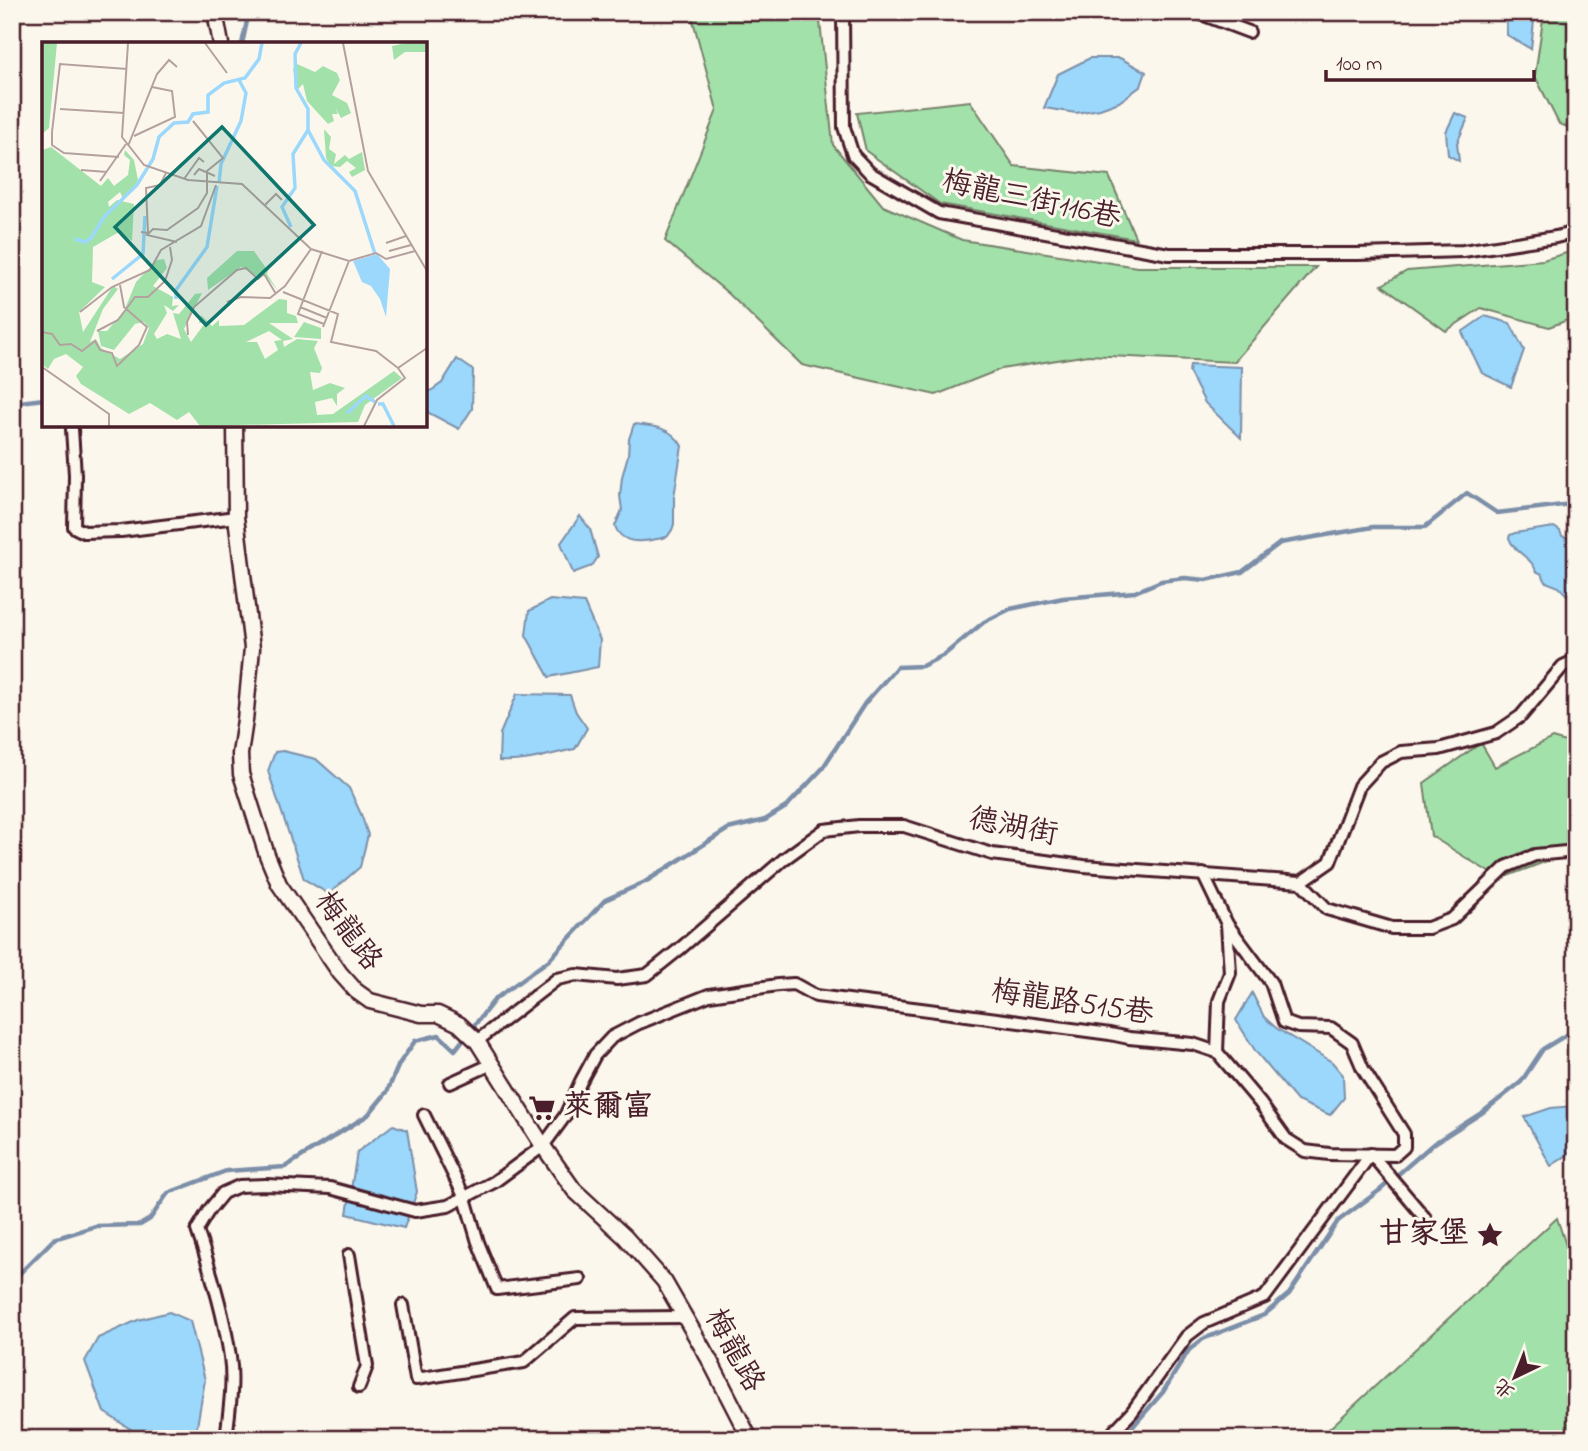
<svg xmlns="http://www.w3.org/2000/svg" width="1588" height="1451" font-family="'Indie Flower','LXGW WenKai TC',sans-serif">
	<rect width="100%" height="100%" fill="#fbf7ec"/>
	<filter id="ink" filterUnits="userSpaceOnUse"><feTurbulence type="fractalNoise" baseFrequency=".0143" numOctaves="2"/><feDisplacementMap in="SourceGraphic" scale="14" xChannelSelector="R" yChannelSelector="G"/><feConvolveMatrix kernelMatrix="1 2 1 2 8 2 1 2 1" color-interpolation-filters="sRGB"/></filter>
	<g filter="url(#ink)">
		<g fill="#a2e2aa" stroke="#76806a" stroke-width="2">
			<polygon points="620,12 819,12 833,145 883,206 962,240 1137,267 1316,267 1234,362 1088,355 1001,369 936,395 802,365 729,294 665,241 717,110 691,13 616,15"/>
			<polygon points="1544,12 1576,12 1576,127 1574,129 1559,124 1535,76"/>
			<polygon points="970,101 1014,166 1109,176 1136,239 940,204 866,151 857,113"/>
			<polygon points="1576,250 1576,317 1549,327 1481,308 1446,331 1382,285 1407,271 1543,260"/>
			<polygon points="1552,738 1576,745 1576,850 1500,879 1431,836 1424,783 1481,743 1495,767"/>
			<polygon points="1557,1218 1573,1267 1576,1286 1576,1439 1318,1439"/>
		</g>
		<g fill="#9bd8fc" stroke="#7b8ea8" stroke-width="2">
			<polygon points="1506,12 1535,12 1531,49 1507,35"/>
			<polygon points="1090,58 1120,58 1146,72 1141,86 1119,102 1100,109 1076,113 1044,108 1058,74"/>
			<polygon points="1455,113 1468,118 1457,143 1459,161 1448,155 1446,132"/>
			<polygon points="1485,316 1510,323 1524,350 1511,387 1482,373 1462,332"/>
			<polygon points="457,359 473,370 472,409 459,429 425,411 425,395 442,383"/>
			<polygon points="1190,365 1242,367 1241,438 1205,403 1189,372"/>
			<path d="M 634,424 C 653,426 672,427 682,446 L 674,497 L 674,524 L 672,530 L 667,537 C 648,541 623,548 615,526 L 622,510 L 620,496 L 622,477 L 628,455 L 629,439 Z"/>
			<polygon points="580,516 590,529 598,557 592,566 573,573 561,543"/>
			<path d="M 1554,527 L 1560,531 L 1562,536 L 1576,541 L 1576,604 L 1559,587 L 1546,582 L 1542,574 L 1536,571 C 1532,557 1514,553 1509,538 L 1510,535 L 1515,533 Z"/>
			<polygon points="550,600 584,603 600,640 598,667 549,677 526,635 529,611"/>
			<path d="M 517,694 L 570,695 L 576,712 L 587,728 L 575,749 C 550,754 526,763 499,761 L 500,734 Z"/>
			<polygon points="283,751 316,759 349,788 361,814 368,835 360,867 329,894 304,879 268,771 275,752"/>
			<polygon points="1252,993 1264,1017 1276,1028 1332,1062 1343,1075 1344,1098 1330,1115 1297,1101 1256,1052 1236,1020"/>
			<path d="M 1573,1106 C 1577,1121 1577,1139 1569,1152 C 1566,1158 1556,1162 1551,1166 L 1524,1117 L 1551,1108 Z"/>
			<polygon points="393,1125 407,1130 417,1192 404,1228 347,1214 357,1152"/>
			<polygon points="169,1312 190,1321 205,1380 195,1438 146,1439 104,1412 85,1361 98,1338 138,1320"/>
		</g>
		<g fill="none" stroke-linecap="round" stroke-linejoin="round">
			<g stroke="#7b8ea8" stroke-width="4.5">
				<polyline points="242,44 249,12"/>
				<polyline points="12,403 44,399"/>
				<polyline points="12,1281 54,1239 96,1226 140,1225 150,1219 168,1193 226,1171 285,1167 368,1115 387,1092 399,1064 415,1041 439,1035 455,1050 495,999 549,960 605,900 645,882 728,829 765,820 786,807 822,769 865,703 897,667 922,666 944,655 984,622 1010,609 1063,598 1135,592 1161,581 1185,578 1206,580 1242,572 1280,543 1373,527 1425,527 1467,493 1497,513 1571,504 1576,502"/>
				<polyline points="1122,1439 1163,1392 1189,1350 1203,1339 1264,1315 1289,1294 1338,1221 1380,1190 1433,1144 1483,1112 1521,1082 1543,1049 1566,1035 1576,1035"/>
			</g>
			<g stroke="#4a1f2b" stroke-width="16">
				<g id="minor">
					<polyline points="843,12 844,127 853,155 870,173 939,213 1169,254 1358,254 1463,251 1556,237 1576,232"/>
					<polyline points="1196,12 1249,32"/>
					<polyline points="72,429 75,475 74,527 84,532 121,531 236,517"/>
					<polyline points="1301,882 1330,862 1359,786 1381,762 1401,752 1439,749 1496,733 1521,716 1563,666 1576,660"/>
					<polyline points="477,1041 557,979 576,975 617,979 647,975 682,947 784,859 824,830 859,826 904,826 992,854 1084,866 1301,882 1327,909 1392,928 1428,928 1452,919 1506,867 1535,855 1576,851"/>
					<polyline points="1217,1052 1219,1001 1230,973 1227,924"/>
					<polyline points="450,1083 492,1064"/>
					<polyline points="424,1115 465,1198 478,1242 497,1289 580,1279"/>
					<polyline points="349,1255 367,1366 359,1387"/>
					<polyline points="403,1305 416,1379 524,1362 575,1318 684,1317"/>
					<path d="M 226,1439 C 229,1412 234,1384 230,1357 C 224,1313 211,1271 197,1230 L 209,1210 L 223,1193 L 239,1186 L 266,1185 L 330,1188 L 415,1211 L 448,1206 L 494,1182 L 543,1146 L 565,1116 L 581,1081 L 595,1055 L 612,1037 L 639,1023 L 709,995 L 778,985 L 794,984 L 816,996 L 921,1009 L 1110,1034 L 1129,1038 L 1193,1044 L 1217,1052 L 1260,1103 L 1286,1139 L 1305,1151 L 1329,1154 L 1395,1155 L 1404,1147 L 1404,1134 L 1363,1069 L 1352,1043 L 1331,1028 L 1298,1027 L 1284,1022 L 1271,983 L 1227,924 L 1203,874"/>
					<polyline points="1107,1439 1132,1412 1187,1336 1204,1323 1265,1297 1371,1154 1425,1218"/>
				</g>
			</g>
			<g stroke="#4a1f2b" stroke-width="19">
				<g id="tertiary">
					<polyline points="215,12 221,44"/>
					<polyline points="235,425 236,517 252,648 245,720 240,754 241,774 267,855 279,884 340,973 356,991 370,1001 421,1014 438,1014 459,1024 477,1041 543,1146 574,1190 625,1237 664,1281 709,1359 750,1439"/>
				</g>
			</g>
			<use href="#minor" stroke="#fbf7ec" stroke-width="10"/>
			<use href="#tertiary" stroke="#fbf7ec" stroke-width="14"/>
		</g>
	</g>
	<defs>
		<g id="supermarket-bare" transform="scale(2.1)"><path d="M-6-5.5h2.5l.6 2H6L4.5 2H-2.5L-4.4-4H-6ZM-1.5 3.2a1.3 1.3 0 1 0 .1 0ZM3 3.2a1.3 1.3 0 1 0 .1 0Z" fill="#4a1f2b" stroke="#fbf7ec" stroke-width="2.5" paint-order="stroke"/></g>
		<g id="sight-bare" transform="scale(2.1)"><path d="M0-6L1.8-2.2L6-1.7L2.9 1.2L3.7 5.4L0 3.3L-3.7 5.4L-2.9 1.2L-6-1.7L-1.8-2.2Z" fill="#4a1f2b" stroke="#fbf7ec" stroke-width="2.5" paint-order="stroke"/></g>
	</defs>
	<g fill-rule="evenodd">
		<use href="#supermarket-bare" x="542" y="1108"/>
		<use href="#sight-bare" x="1490" y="1235"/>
	</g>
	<g text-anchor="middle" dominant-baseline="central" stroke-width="6" stroke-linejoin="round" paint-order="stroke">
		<g font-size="30" fill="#4a1f2b" stroke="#fbf7ec">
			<text transform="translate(1031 201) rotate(12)">梅龍三街116巷</text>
			<text transform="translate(1013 828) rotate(11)">德湖街</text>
			<text transform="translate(347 932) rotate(53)">梅龍路</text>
			<text transform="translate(1072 1004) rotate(8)">梅龍路515巷</text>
			<text transform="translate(733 1351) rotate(61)">梅龍路</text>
		</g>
		<g font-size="30" font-weight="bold" fill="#4a1f2b" stroke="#fbf7ec" text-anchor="start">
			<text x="563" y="1108">萊爾富</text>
			<text x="1469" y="1235" text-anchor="end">甘家堡</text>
		</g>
	</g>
	<g transform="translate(42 42)">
		<rect width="385" height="385" fill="#fbf7ec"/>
		<path d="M 0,1 L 15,1 L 7,86 L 0,92 ZM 364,1 L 385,1 L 385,10 L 363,10 L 352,18 L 350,4 ZM 255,22 L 273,30 L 281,24 L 295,31 L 298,38 L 290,53 L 305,61 L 309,71 L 299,76 L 293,65 L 296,72 L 290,72 L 292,79 L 286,82 L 265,59 L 261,42 L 255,48 L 251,27 ZM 282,87 L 289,95 L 287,107 L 294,112 L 292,122 L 303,113 L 307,117 L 320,110 L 323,128 L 310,135 L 307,130 L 314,126 L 305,119 L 298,125 L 289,124 L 284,116 ZM 9,105 L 59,144 L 66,136 L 72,144 L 86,133 L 88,118 L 82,113 L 83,108 L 92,118 L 96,138 L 90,148 L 81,157 L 78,150 L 66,160 L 67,165 L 75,158 L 92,162 L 90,199 L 77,190 L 51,205 L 50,240 L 63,245 L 37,270 L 41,290 L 71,244 L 76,247 L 61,267 L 48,300 L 54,297 L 59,306 L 78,317 L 101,302 L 107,286 L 102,280 L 93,282 L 72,308 L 59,304 L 56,289 L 65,289 L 82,269 L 94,240 L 115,218 L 122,217 L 125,226 L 111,244 L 131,255 L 130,264 L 137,263 L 131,269 L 122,263 L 125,271 L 112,292 L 115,297 L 125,292 L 139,297 L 131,271 L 137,272 L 153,252 L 160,251 L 142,287 L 149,300 L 163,281 L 157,281 L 159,273 L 170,284 L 177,278 L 177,284 L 202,283 L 237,257 L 245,258 L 245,271 L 254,274 L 256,281 L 227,281 L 251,297 L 241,299 L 242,305 L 255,297 L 276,299 L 272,306 L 280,326 L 278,331 L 268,330 L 271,348 L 288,341 L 303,346 L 295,352 L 295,364 L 290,356 L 273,360 L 275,373 L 291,372 L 352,329 L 360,336 L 323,363 L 316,380 L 158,384 L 147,370 L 135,378 L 108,361 L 87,372 L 39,342 L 34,334 L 41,325 L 24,312 L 12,317 L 6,327 L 0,322 L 0,108 ZM 227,289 L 240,298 L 232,299 L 236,308 L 223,317 L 215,300 L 204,300 ZM 195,209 L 212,209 L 224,226 L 229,221 L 225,232 L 236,249 L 223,233 L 217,235 L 199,225 L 166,248 L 165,236 ZM 262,280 L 279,286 L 279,297 L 252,295 Z" fill="#a2e2aa" fill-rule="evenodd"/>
		<path d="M 335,212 L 348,227 L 344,275 L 338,257 L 329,244 L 320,240 L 311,219 Z" fill="#9bd8fc"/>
		<path fill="none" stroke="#9bd8fc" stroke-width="3.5" d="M 259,1 L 253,12 L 254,46 L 266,67 L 266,88 L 282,118 L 313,149 L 333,212M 177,141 L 179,122 L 199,79 L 204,51 L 197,38M 249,185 L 240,165 L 253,146 L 251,112 L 266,88M 33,197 L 43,200 L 49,196 L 62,175 L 95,143 L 111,117 L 117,95 L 132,81 L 146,80 L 151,72 L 166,70 L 166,53 L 182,41 L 203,36 L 217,17 L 220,1M 70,237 L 101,212 L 103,174M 134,257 L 134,248 L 165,205 L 175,144M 336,362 L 341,362 L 352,384M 305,371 L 324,354 L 333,360"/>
		<path fill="none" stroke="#b4a19f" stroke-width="2" d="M 86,1 L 80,95 L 102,123 L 146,138 L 200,142 L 269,207 L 307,219 L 334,211 L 344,217 L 373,209M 163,1 L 185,31M 301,1 L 326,129 L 385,229M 18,67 L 82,71M 92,94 L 133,75 L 130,49 L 110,45M 86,104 L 115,32 L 127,18 L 135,25M 77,115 L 22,111 L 10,103 L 10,90 L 18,22 L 85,27M 39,128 L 65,130M 152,133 L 157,127 L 173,134M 142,137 L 157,116 L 162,120M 58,139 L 84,102M 223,163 L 234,152 L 240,158M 99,190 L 106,191 L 104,146 L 118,143 L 124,131M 135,200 L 105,193 L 111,187 L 125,188 L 156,166 L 165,151 L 165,129 L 181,116 L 151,79M 344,201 L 364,194M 280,209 L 256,272 L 282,282M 347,209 L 369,203M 241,250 L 296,272 L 289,300 L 334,309 L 356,326M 185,260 L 199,255 L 228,256 L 243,244 L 269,207M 258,265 L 285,276M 38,270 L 70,245 L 108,228 L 119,208 L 159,184 L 174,143M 281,285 L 307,219M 55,289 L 76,278 L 93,255 L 106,255 L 123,239 L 130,218 L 128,205M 0,290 L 10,292 L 18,303 L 29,302 L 40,309 L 53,299 L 58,308 L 70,311 L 75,324 L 97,303 L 105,285 L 82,265 L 78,243M 146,293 L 145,280 L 152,265 L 195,228 L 204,226 L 216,237 L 222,232 L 234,252M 0,325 L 67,372 L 67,384M 322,384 L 335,358 L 363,336 L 356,326 L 385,306"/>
		<path fill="#0f766e" fill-opacity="0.15" stroke="#0f766e" stroke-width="3.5" d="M 180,85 L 272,183 L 164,283 L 73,185 Z"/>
		<rect width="385" height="385" fill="none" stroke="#4a1f2b" stroke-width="3.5"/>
	</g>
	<rect width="1588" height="1451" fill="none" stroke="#fbf7ec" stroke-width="42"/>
	<rect x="21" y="21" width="1546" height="1409" fill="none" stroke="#4a1f2b" stroke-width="2.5" filter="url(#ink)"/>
	<g transform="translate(1515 1377) rotate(223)" stroke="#fbf7ec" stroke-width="5" paint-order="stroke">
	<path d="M0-5L12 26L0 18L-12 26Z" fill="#4a1f2b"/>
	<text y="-10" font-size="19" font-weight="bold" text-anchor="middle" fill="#4a1f2b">北</text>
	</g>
	<path d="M1326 70v10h208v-10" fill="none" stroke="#4a1f2b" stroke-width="3.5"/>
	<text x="1336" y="70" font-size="21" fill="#4a1f2b" stroke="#fbf7ec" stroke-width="5" paint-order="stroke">100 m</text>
</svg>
